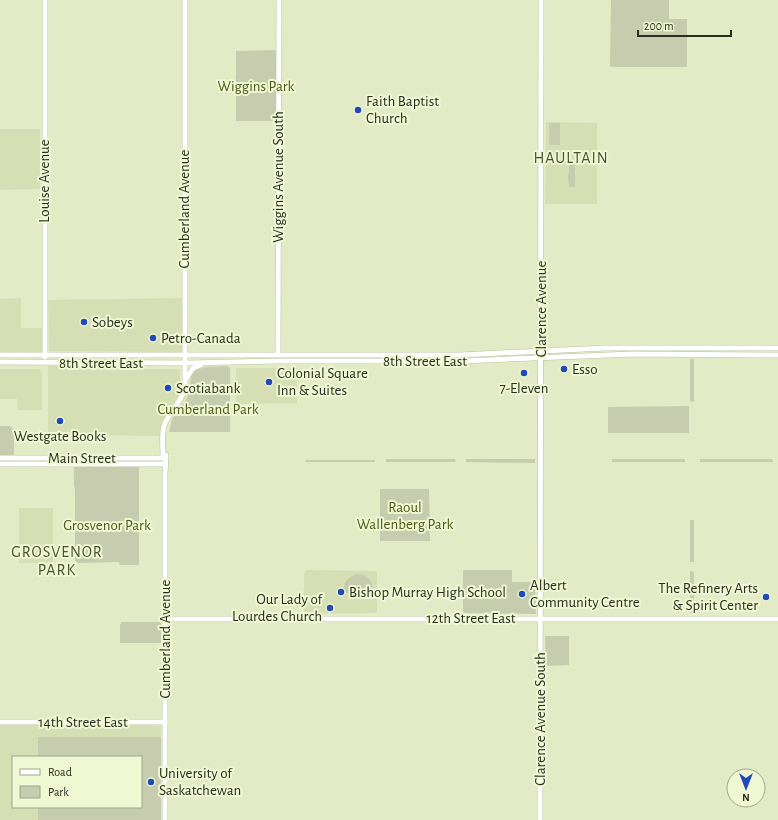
<svg xmlns="http://www.w3.org/2000/svg" width="778" height="820" font-family="'Alegreya Sans',sans-serif">
	<rect width="100%" height="100%" fill="#e2eac6"/>
	<g fill="#d6dfb4" fill-rule="evenodd">
		<polygon points="546,122 597,123 597,204 545,204"/>
		<polygon points="0,129 40,129 40,189 0,190"/>
		<polygon points="21,298 21,328 45,328 45,355 0,355 0,299"/>
		<polygon points="182,298 182,352 50,351 49,350 48,300"/>
		<polygon points="48,366 78,366 78,369 180,369 180,393 161,424 161,436 78,435 78,432 48,432"/>
		<polygon points="236,368 297,368 297,403 236,404"/>
		<polygon points="0,369 40,369 42,374 42,410 18,410 17,399 0,399"/>
		<rect x="19" y="508" width="34" height="55"/>
		<polygon points="306,570 375,571 377,573 377,612 376,613 306,614 304,612 304,573"/>
		<path d="M 0,722 L 113,722 L 161,726 L 160,820 L 0,820 ZM 13,757 L 141,757 L 141,807 L 13,807 Z"/>
	</g>
	<g fill="#c6ccad">
		<polygon points="611,0 669,0 669,19 687,19 687,65 686,67 612,67 610,66"/>
		<polygon points="276,50 276,121 236,121 236,51"/>
		<rect x="549" y="123" width="11" height="22"/>
		<polygon points="569,162 575,162 575,187 569,187 568,175 569,173"/>
		<polygon points="690,359 694,359 694,402 690,401"/>
		<path d="M 227,366 L 230,368 L 230,432 L 169,432 L 172,419 L 187,398 L 192,373 C 202,365 215,367 227,366 Z"/>
		<polygon points="689,406 689,433 608,433 608,407"/>
		<polygon points="0,426 10,426 14,430 14,458 0,458"/>
		<polygon points="386,459 455,459 456,461 454,462 386,462"/>
		<polygon points="466,459 535,459 535,463 466,462"/>
		<rect x="612" y="459" width="73" height="3"/>
		<polygon points="700,459 772,459 773,462 700,462"/>
		<polygon points="305,460 375,460 375,462 306,462"/>
		<polygon points="74,466 139,466 139,565 120,565 119,562 78,563 75,561 75,489 74,485"/>
		<polygon points="380,489 429,489 430,541 380,541"/>
		<rect x="690" y="520" width="4" height="42"/>
		<polygon points="463,570 512,570 512,582 535,582 536,614 463,613"/>
		<polygon points="690,571 694,572 694,614 690,613"/>
		<path d="M 358,574 C 369,575 374,583 373,593 L 344,593 C 342,583 348,576 358,574 Z"/>
		<polygon points="122,622 159,622 161,623 161,643 120,643 120,625"/>
		<polygon points="545,636 569,636 569,665 546,666"/>
		<polygon points="38,737 161,737 161,820 38,820 38,807 141,807 141,757 38,757"/>
	</g>
	<g fill="none" stroke-linecap="round" stroke-linejoin="round">
		<g stroke="#bbc29f" stroke-width="6">
			<g id="secondary">
				<polyline points="45,0 45,357"/>
				<polyline points="278,354 279,0"/>
				<polyline points="0,355 461,355 604,348 778,348"/>
				<polyline points="0,362 189,363 278,361 461,361 633,354 778,355"/>
				<polyline points="186,379 193,368 201,365"/>
				<polyline points="0,458 165,458"/>
				<path d="M 165,458 L 163,455 C 163,445 161,432 165,423 C 170,411 181,402 185,389 L 185,0"/>
				<polyline points="0,464 165,464"/>
				<polyline points="165,619 778,619"/>
				<polyline points="0,722 165,722"/>
				<polyline points="165,820 165,474 166,455"/>
				<polyline points="540,820 541,0"/>
			</g>
		</g>
		<use href="#secondary" stroke="#fff" stroke-width="5"/>
	</g>
	<g fill="#214ab8" stroke="#eff7d3" stroke-width="1.5">
		<circle cx="358" cy="110" r="4"/>
		<circle cx="84" cy="322" r="4"/>
		<circle cx="153" cy="338" r="4"/>
		<circle cx="564" cy="369" r="4"/>
		<circle cx="524" cy="373" r="4"/>
		<circle cx="269" cy="382" r="4"/>
		<circle cx="168" cy="388" r="4"/>
		<circle cx="60" cy="421" r="4"/>
		<circle cx="341" cy="592" r="4"/>
		<circle cx="522" cy="594" r="4"/>
		<circle cx="766" cy="597" r="4"/>
		<circle cx="330" cy="608" r="4"/>
		<circle cx="151" cy="782" r="4"/>
	</g>
	<g text-anchor="middle" dominant-baseline="central" stroke-width="4" stroke-linejoin="round" paint-order="stroke">
		<g font-size="15" fill="#4e5818" stroke="#eff7d3">
			<text x="256" y="86">Wiggins Park</text>
			<text x="208" y="409">Cumberland Park</text>
			<text x="405" y="507">Raoul<tspan x="405" dy="17">Wallenberg Park</tspan></text>
			<text x="107" y="525">Grosvenor Park</text>
		</g>
		<g font-size="15" fill="#2a2c1f" stroke="#eff7d3" text-anchor="start">
			<text x="366" y="101">Faith Baptist<tspan x="366" dy="17">Church</tspan></text>
			<text x="92" y="322">Sobeys</text>
			<text x="161" y="338">Petro-Canada</text>
			<text x="572" y="369">Esso</text>
			<text x="277" y="373">Colonial Square<tspan x="277" dy="17">Inn &amp; Suites</tspan></text>
			<text x="176" y="388">Scotiabank</text>
			<text x="524" y="388" text-anchor="middle">7-Eleven</text>
			<text x="60" y="436" text-anchor="middle">Westgate Books</text>
			<text x="530" y="585">Albert<tspan x="530" dy="17">Community Centre</tspan></text>
			<text x="758" y="588" text-anchor="end">The Refinery Arts<tspan x="758" dy="17">&amp; Spirit Center</tspan></text>
			<text x="349" y="592">Bishop Murray High School</text>
			<text x="322" y="599" text-anchor="end">Our Lady of<tspan x="322" dy="17">Lourdes Church</tspan></text>
			<text x="159" y="773">University of<tspan x="159" dy="17">Saskatchewan</tspan></text>
		</g>
		<g font-size="15" fill="#2a2c1f" stroke="#eff7d3">
			<text transform="translate(278 177) rotate(-90)">Wiggins Avenue South</text>
			<text transform="translate(44 181) rotate(-90)">Louise Avenue</text>
			<text transform="translate(184 209) rotate(-90)">Cumberland Avenue</text>
			<text transform="translate(541 309) rotate(-90)">Clarence Avenue</text>
			<text x="425" y="361">8th Street East</text>
			<text x="101" y="363">8th Street East</text>
			<text x="82" y="458">Main Street</text>
			<text x="471" y="618">12th Street East</text>
			<text transform="translate(165 639) rotate(-90)">Cumberland Avenue</text>
			<text transform="translate(540 719) rotate(-90)">Clarence Avenue South</text>
			<text x="83" y="722">14th Street East</text>
		</g>
		<g font-size="16" letter-spacing="1" fill="#4b5133" stroke="#eff7d3">
			<text x="571" y="158">HAULTAIN</text>
			<text x="57" y="552">GROSVENOR<tspan x="57" dy="18">PARK</tspan></text>
		</g>
	</g>
	<rect x="12" y="756" width="130" height="52" fill="#eff7d3" stroke="#a0a68b"/>
	<rect x="20" y="769" width="20" height="6" fill="#ffffff" stroke="#a0a68b"/>
	<text x="48" y="776" font-size="12" fill="#2a2c1f">Road</text>
	<rect x="20" y="786" width="20" height="12" fill="#c6ccad" stroke="#a0a68b"/>
	<text x="48" y="796" font-size="12" fill="#2a2c1f">Park</text>
	<g transform="translate(746 788) rotate(180)"><circle r="19" fill="#eff7d3" stroke="#a0a68b"/>
	<path d="M0-3L7 15L0 10L-7 15Z" fill="#214ab8"/>
	<text y="-6" font-size="11" font-weight="bold" text-anchor="middle" fill="#2a2c1f">N</text>
	</g>
	<path d="M638 30v6h93v-6" fill="none" stroke="#2a2c1f" stroke-width="2"/>
	<text x="644" y="30" font-size="12" fill="#2a2c1f" stroke="#eff7d3" stroke-width="3" paint-order="stroke">200 m</text>
</svg>
